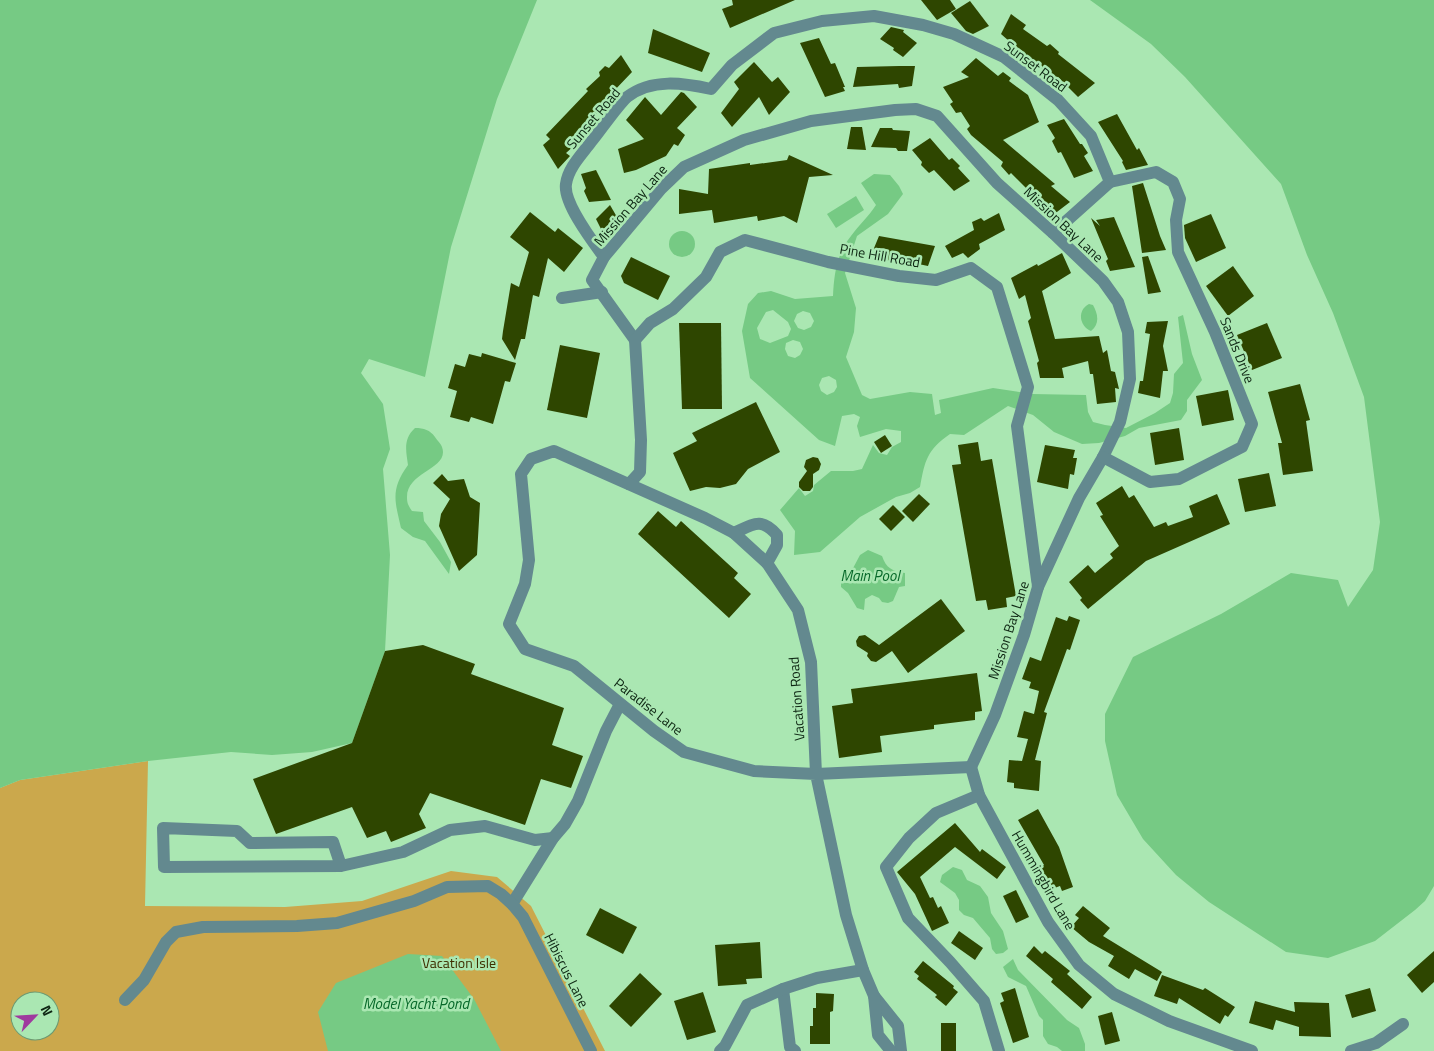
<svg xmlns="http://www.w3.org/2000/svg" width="1434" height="1051" font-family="'Titillium Web',sans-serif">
	<rect width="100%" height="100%" fill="#aae7b2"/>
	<path fill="#cba84c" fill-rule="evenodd" d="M 148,761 L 145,906 L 285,907 L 362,901 L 451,871 L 497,877 L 531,906 L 605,1051 L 0,1051 L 0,788 L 20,780 ZM 20,1001 L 50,1001 L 50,1031 L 20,1031 Z"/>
	<g fill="#76ca84" fill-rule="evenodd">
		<polygon points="0,0 537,0 497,99 451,247 425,377 369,359 361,373 383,404 390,449 383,469 390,555 385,651 352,743 312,752 272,755 231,752 148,761 20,780 0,788"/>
		<polygon points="1090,0 1434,0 1434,886 1425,901 1415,910 1375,941 1328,958 1286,952 1209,902 1176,875 1143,839 1117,795 1105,741 1105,714 1133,657 1221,614 1291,573 1338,580 1348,607 1373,570 1380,522 1364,397 1333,313 1307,255 1281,184 1185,77 1151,44"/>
		<path d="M 874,174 L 890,175 L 899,186 L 903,194 L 888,214 L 857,236 L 845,273 L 856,308 L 854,332 L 846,357 L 862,395 L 870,399 L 910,392 L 932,394 L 935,415 L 941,413 L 939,400 L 993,388 L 1032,394 L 1086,395 L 1088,412 L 1093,422 L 1105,425 L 1126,428 L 1155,413 L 1170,403 L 1173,393 L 1174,374 L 1183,363 L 1178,317 L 1183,315 L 1192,354 L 1202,380 L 1187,400 L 1187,411 L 1181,420 L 1139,428 L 1125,436 L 1099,443 L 1082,444 L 1054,432 L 1033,415 L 1008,406 L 964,435 L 950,434 C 927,450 925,460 920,487 L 910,493 L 896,497 L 860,517 L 820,552 L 794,555 L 795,531 L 780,510 L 799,488 L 805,496 L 813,491 L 814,485 L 831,471 L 853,471 L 862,469 L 873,445 L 879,453 L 887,455 L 892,447 L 901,442 L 901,431 L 886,429 L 860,437 L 857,426 L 860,417 L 854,414 L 842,416 L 835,446 L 819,440 L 750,378 L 742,331 L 748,304 L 758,293 L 771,291 L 795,299 L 833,296 C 834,274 837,253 851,236 C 859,225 869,216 876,205 L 861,183 ZM 773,310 L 788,322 L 791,329 L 788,336 L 770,343 L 760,339 L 757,328 L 766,312 ZM 803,311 L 810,313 L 814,321 L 811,327 L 804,330 L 798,328 L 794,321 L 797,314 ZM 793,340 L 800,342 L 803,349 L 800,355 L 795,358 L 788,356 L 785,349 L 786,343 ZM 829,376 L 836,380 L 837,387 L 834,392 L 827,395 L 821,391 L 819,385 L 822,378 Z"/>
		<polygon points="856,196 864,210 836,228 827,214"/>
		<circle cx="682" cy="244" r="13"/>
		<path d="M 1089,304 L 1093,305 C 1098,314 1100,324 1091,331 C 1079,326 1077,310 1089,304 Z"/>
		<path d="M 415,428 C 424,428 430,430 435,437 C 437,440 441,444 442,447 C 450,469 407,471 407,497 C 407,503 408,505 412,511 L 423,512 L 424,521 L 440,542 L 451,562 L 449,574 L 425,541 L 413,537 L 401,528 C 395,501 390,490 408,465 C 406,451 403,439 415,428 Z"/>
		<path d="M 868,550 L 882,556 C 886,568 892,571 905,573 L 905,586 L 899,587 L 893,601 L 888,603 L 882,602 L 879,598 L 872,595 L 865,599 L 864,610 L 857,608 L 848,593 L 841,587 L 841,582 L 851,572 L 860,555 Z"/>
		<polygon points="953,867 962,870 967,880 980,886 988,897 991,913 1003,931 1008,949 1003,953 996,954 992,949 990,938 973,918 964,915 959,910 959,900 955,893 940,882 942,875"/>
		<polygon points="408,954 442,956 474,999 501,1051 328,1051 318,1012 336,983"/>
		<polygon points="1013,959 1018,970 1067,1020 1079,1028 1085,1044 1085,1051 1062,1051 1057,1047 1048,1044 1043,1036 1043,1020 1039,1016 1026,986 1008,977 1003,967"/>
	</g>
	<g fill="#2e4600">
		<polygon points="732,0 795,0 730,28 722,9 733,5"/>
		<polygon points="921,0 950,0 956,9 937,20"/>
		<polygon points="970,1 989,26 973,34 966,31 951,13"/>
		<polygon points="1011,14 1026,25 1023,29 1047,46 1050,44 1059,52 1058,54 1095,83 1078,97 1058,77 1053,81 1044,71 1018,53 1019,50 1001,34"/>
		<polygon points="891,27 904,30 903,32 917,43 903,57 893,50 894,48 880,39"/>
		<polygon points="653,29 710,53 702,72 648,53"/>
		<polygon points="819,38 831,64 835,63 845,87 843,87 845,91 825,97 800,43"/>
		<polygon points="621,55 632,72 612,93 614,96 593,117 595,121 575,142 576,144 566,153 570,156 558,169 543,145 550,139 546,135 588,91 586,89 600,76 599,72 605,66 609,68"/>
		<polygon points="976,58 998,76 1003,72 1011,78 1009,81 1028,95 1039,122 1003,140 1055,184 1051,186 1070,202 1053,215 1011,173 1009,175 1001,166 1003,162 971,135 967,129 970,126 961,112 956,113 950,104 953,102 943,87 969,77 961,72"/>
		<polygon points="754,62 772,82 778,77 790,92 769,115 759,97 732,127 721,113 739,89 734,82"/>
		<polygon points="899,66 915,66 912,86 899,88 898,84 853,87 857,67"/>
		<polygon points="681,92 684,93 697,107 677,128 685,135 678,146 674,144 666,156 636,170 624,173 618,149 644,139 626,120 645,97 661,115"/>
		<polygon points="1117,114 1137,150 1139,148 1148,165 1126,170 1122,162 1123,161 1098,122"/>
		<polygon points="1064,119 1080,144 1082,144 1088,153 1084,156 1093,171 1074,178 1061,152 1058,153 1052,141 1055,138 1047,125"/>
		<polygon points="851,127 862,127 866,150 847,149"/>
		<polygon points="880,128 892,128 893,130 910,131 907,151 898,151 896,148 871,147"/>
		<polygon points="930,138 949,160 952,158 960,166 958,168 970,181 954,191 934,170 929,173 921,165 922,162 912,150"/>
		<polygon points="789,155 833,175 809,177 797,223 784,216 758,221 757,216 714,223 712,210 679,214 679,189 708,194 709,169 750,163 750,165 787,160"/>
		<polygon points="596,170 611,200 589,202 584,191 586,188 581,174"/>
		<polygon points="1143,183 1160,236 1166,250 1142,253 1132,186"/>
		<polygon points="610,205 621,224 601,229 596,219"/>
		<polygon points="530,212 555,232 558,228 583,248 564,272 548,258 539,297 533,295 525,339 521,339 515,360 502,339 503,331 511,283 519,287 529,252 510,237"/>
		<polygon points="999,213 1005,230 979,244 980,249 968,258 963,253 952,258 945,246 974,230 972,222 981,218 984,221"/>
		<polygon points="1211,214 1226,248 1196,262 1185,238 1184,225"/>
		<polygon points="1114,217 1135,267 1110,271 1106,261 1108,259 1091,218 1100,226 1096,220"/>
		<polygon points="879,236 935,246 928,266 899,260 898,262 886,260 886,256 872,253"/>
		<polygon points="1062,253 1071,273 1042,291 1055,339 1099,336 1103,353 1107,350 1111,371 1115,372 1119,389 1115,388 1116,402 1097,404 1093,374 1090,374 1088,361 1062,368 1064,378 1040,378 1037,363 1039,361 1028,321 1031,318 1025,295 1019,299 1011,278 1037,264 1038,266"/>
		<polygon points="1148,256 1161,292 1148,294 1142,257"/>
		<polygon points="631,257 670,276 658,300 624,283 621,276"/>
		<polygon points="1233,266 1254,296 1228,316 1206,286"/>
		<polygon points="1168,321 1163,346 1168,371 1163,371 1160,398 1138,393 1140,381 1143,381 1150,334 1145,333 1147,322"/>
		<polygon points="679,323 721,323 722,409 682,409"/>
		<polygon points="1267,323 1282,358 1252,370 1237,335"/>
		<polygon points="560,345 600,353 587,418 547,410"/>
		<polygon points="482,353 516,363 510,382 505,381 493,424 471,417 469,422 450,417 457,391 448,388 455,364 465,367 469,354 481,357"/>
		<polygon points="1300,384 1310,420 1306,421 1313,471 1283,475 1278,443 1282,443 1268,392"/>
		<polygon points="1228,390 1234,420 1202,426 1196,396"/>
		<polygon points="756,402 780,452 748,469 736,484 720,488 706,487 690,491 673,453 697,441 692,433"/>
		<polygon points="1179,428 1184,460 1155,465 1150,433"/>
		<polygon points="885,435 892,446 881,453 874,442"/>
		<polygon points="978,442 981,461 992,459 1016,596 1006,598 1007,607 988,610 986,600 976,601 952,465 961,464 958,445"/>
		<polygon points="1045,445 1075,450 1073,458 1077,458 1074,475 1070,474 1068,489 1037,482"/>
		<polygon points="813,457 818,458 821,464 819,470 813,474 813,487 810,491 803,491 799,487 799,482 807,471 804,467 806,460"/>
		<polygon points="1269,473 1276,506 1245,512 1238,479"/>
		<polygon points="442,474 448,481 464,479 470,497 480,503 477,555 459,571 439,526 441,514 450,499 433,483"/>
		<polygon points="1122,486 1129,498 1134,495 1154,527 1166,522 1168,526 1193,517 1189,506 1217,494 1230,524 1146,561 1088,609 1080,600 1082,598 1069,582 1088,565 1095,573 1113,558 1110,554 1119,546 1100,516 1103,515 1096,503"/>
		<polygon points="919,494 930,504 913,522 902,511"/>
		<polygon points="893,505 905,517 891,531 879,519"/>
		<polygon points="658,511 676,527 681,521 738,573 734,578 751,594 729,618 638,534"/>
		<polygon points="941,599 965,631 908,673 892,651 876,662 871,661 867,656 868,653 857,646 856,641 859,636 865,635 879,645"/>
		<polygon points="1069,616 1080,620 1070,650 1067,649 1044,712 1047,713 1035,760 1041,761 1039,791 1014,788 1014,783 1007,782 1009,760 1022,761 1028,739 1017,737 1024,711 1034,714 1039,691 1029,688 1031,682 1022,679 1030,657 1041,661 1056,617 1067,621"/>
		<polygon points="423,645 475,664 471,674 564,708 552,745 583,756 571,788 541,779 525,825 430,793 419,814 426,828 391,842 386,831 367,838 352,807 276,834 253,779 352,743 385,651"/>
		<polygon points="977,673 982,711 975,712 975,720 934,725 934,729 880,736 882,752 839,758 832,706 853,703 851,689"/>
		<polygon points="1038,809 1059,847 1073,887 1062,891 1060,886 1049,890 1040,866 1044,865 1018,820"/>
		<polygon points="955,823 980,852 982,849 1006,867 997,879 955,847 920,877 930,898 933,897 938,908 941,906 949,923 932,931 915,894 897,872"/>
		<polygon points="1016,890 1029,917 1016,923 1003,896"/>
		<polygon points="1083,906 1110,928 1103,936 1162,972 1157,981 1135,969 1129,979 1108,966 1114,956 1089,942 1071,927 1079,918 1075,915"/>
		<polygon points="600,908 637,927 623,954 586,935"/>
		<polygon points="959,931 983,948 975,960 951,943"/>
		<polygon points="760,942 762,978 746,979 747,984 718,986 715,945"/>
		<polygon points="1034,946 1042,954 1045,951 1070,971 1067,974 1092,997 1082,1009 1051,982 1053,979 1026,956"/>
		<polygon points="1434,951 1434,982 1422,993 1407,975"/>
		<polygon points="923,961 954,986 953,988 958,992 946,1006 935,997 937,995 917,979 919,976 914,972"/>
		<polygon points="640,973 662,994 631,1027 609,1006"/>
		<polygon points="1162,975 1203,990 1205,988 1235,1007 1228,1017 1225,1015 1220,1024 1179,998 1177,1004 1154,996"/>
		<polygon points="1015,988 1029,1037 1013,1043 1000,1003 1004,1001 1001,993"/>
		<polygon points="1370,988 1376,1011 1352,1018 1345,995"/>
		<polygon points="703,992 716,1032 687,1040 674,1001"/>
		<polygon points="816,993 834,994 833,1011 830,1012 830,1044 810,1044 810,1026 813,1026 813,1008 816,1008"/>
		<polygon points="1255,1001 1295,1012 1294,1002 1329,1003 1331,1037 1299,1036 1299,1027 1276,1020 1273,1030 1249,1023"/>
		<polygon points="1112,1012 1120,1041 1105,1045 1098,1016"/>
		<rect x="941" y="1023" width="15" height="28"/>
	</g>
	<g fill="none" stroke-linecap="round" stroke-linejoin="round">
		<g stroke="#63898f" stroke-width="12">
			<path d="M 604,257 C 593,242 563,203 566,184 C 568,168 582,154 591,142 C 601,130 617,106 627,97 C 652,78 683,83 711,89 L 732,65 L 774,33 L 822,21 L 874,16 L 923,25 L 954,34 L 1004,57 L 1058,100 L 1091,136 L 1110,182 L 1053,233"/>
			<polyline points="562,298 602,292"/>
			<polyline points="635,340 592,280 604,257 661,189 684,167 744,140 811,121 895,110 916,109 937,116 997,183 1053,233 1103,281 1118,302 1128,332 1130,379 1120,422 1103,457 1079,498 1038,587 1024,635 995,715 971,767"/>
			<polyline points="1103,457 1150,482 1179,479 1242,447 1252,424 1215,332 1178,252 1176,220 1180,199 1173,182 1156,172 1110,182"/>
			<polyline points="629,484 640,472 641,440 635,340 650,323 673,309 706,277 720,252 745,240 828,262 899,276 936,280 971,268 997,287 1028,387 1017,426 1038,587"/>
			<path d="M 734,533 C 754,524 761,517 777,535 L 777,545 L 767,563"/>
			<polyline points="971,767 979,795 1048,922 1079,965 1114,994 1169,1021 1252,1051"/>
			<polyline points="979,795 936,813 909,838 886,867 908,918 950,962 984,1001 999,1051"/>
			<polyline points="341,866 333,842 250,843 237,831 163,828 164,867 341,866 403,852 450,830 485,826 535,840 553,838"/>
			<polyline points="512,904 553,838 565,824 578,801 606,731 620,704"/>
			<polyline points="783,989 790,1047 795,1051"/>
			<polyline points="874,996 898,1026 901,1051"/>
			<polyline points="125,1000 144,980 166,942 176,932 203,927 297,926 337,923 414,901 447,887 488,886 501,894 512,904 523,917 591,1051"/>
			<polyline points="720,1051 725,1046 747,1005 783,989 817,978 863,970"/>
			<polyline points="891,1051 878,1035 874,996 863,970 846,915 816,774 811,662 798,610 767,563 734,533 705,518 554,451 531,459 521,474 529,560 525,584 509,624 525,649 574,666 654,731 684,752 754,771 816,774 971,767"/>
			<polyline points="1351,1051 1376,1043 1403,1024"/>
		</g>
	</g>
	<g text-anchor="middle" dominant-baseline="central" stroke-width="5" stroke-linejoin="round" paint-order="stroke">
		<g font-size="14" fill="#0d2512" stroke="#aae7b2">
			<text transform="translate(1036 66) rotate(37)">Sunset Road</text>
			<text transform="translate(593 118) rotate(-50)">Sunset Road</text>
			<text transform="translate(630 205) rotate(-49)">Mission Bay Lane</text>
			<text transform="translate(1064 224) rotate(43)">Mission Bay Lane</text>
			<text transform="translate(880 255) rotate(10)">Pine Hill Road</text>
			<text transform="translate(1238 350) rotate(68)">Sands Drive</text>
			<text transform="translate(1008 630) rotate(-72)">Mission Bay Lane</text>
			<text transform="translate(796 699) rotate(-94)">Vacation Road</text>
			<text transform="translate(649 706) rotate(38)">Paradise Lane</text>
			<text transform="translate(1044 880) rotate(60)">Hummingbird Lane</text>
			<text transform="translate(567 970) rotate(63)">Hibiscus Lane</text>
		</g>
		<g font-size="14" fill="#3e2e00" stroke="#aae7b2">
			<text x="459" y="962">Vacation Isle</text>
		</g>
		<g font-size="15" font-style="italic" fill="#066829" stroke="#aae7b2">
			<text x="870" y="575">Main Pool</text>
			<text x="416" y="1003">Model Yacht Pond</text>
		</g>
	</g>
	<g transform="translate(35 1016) rotate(65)"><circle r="24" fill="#aae7b2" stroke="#6b9972"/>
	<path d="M0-4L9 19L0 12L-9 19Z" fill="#9f3a9e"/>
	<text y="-8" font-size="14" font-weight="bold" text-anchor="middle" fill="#0d2512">N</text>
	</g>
</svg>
